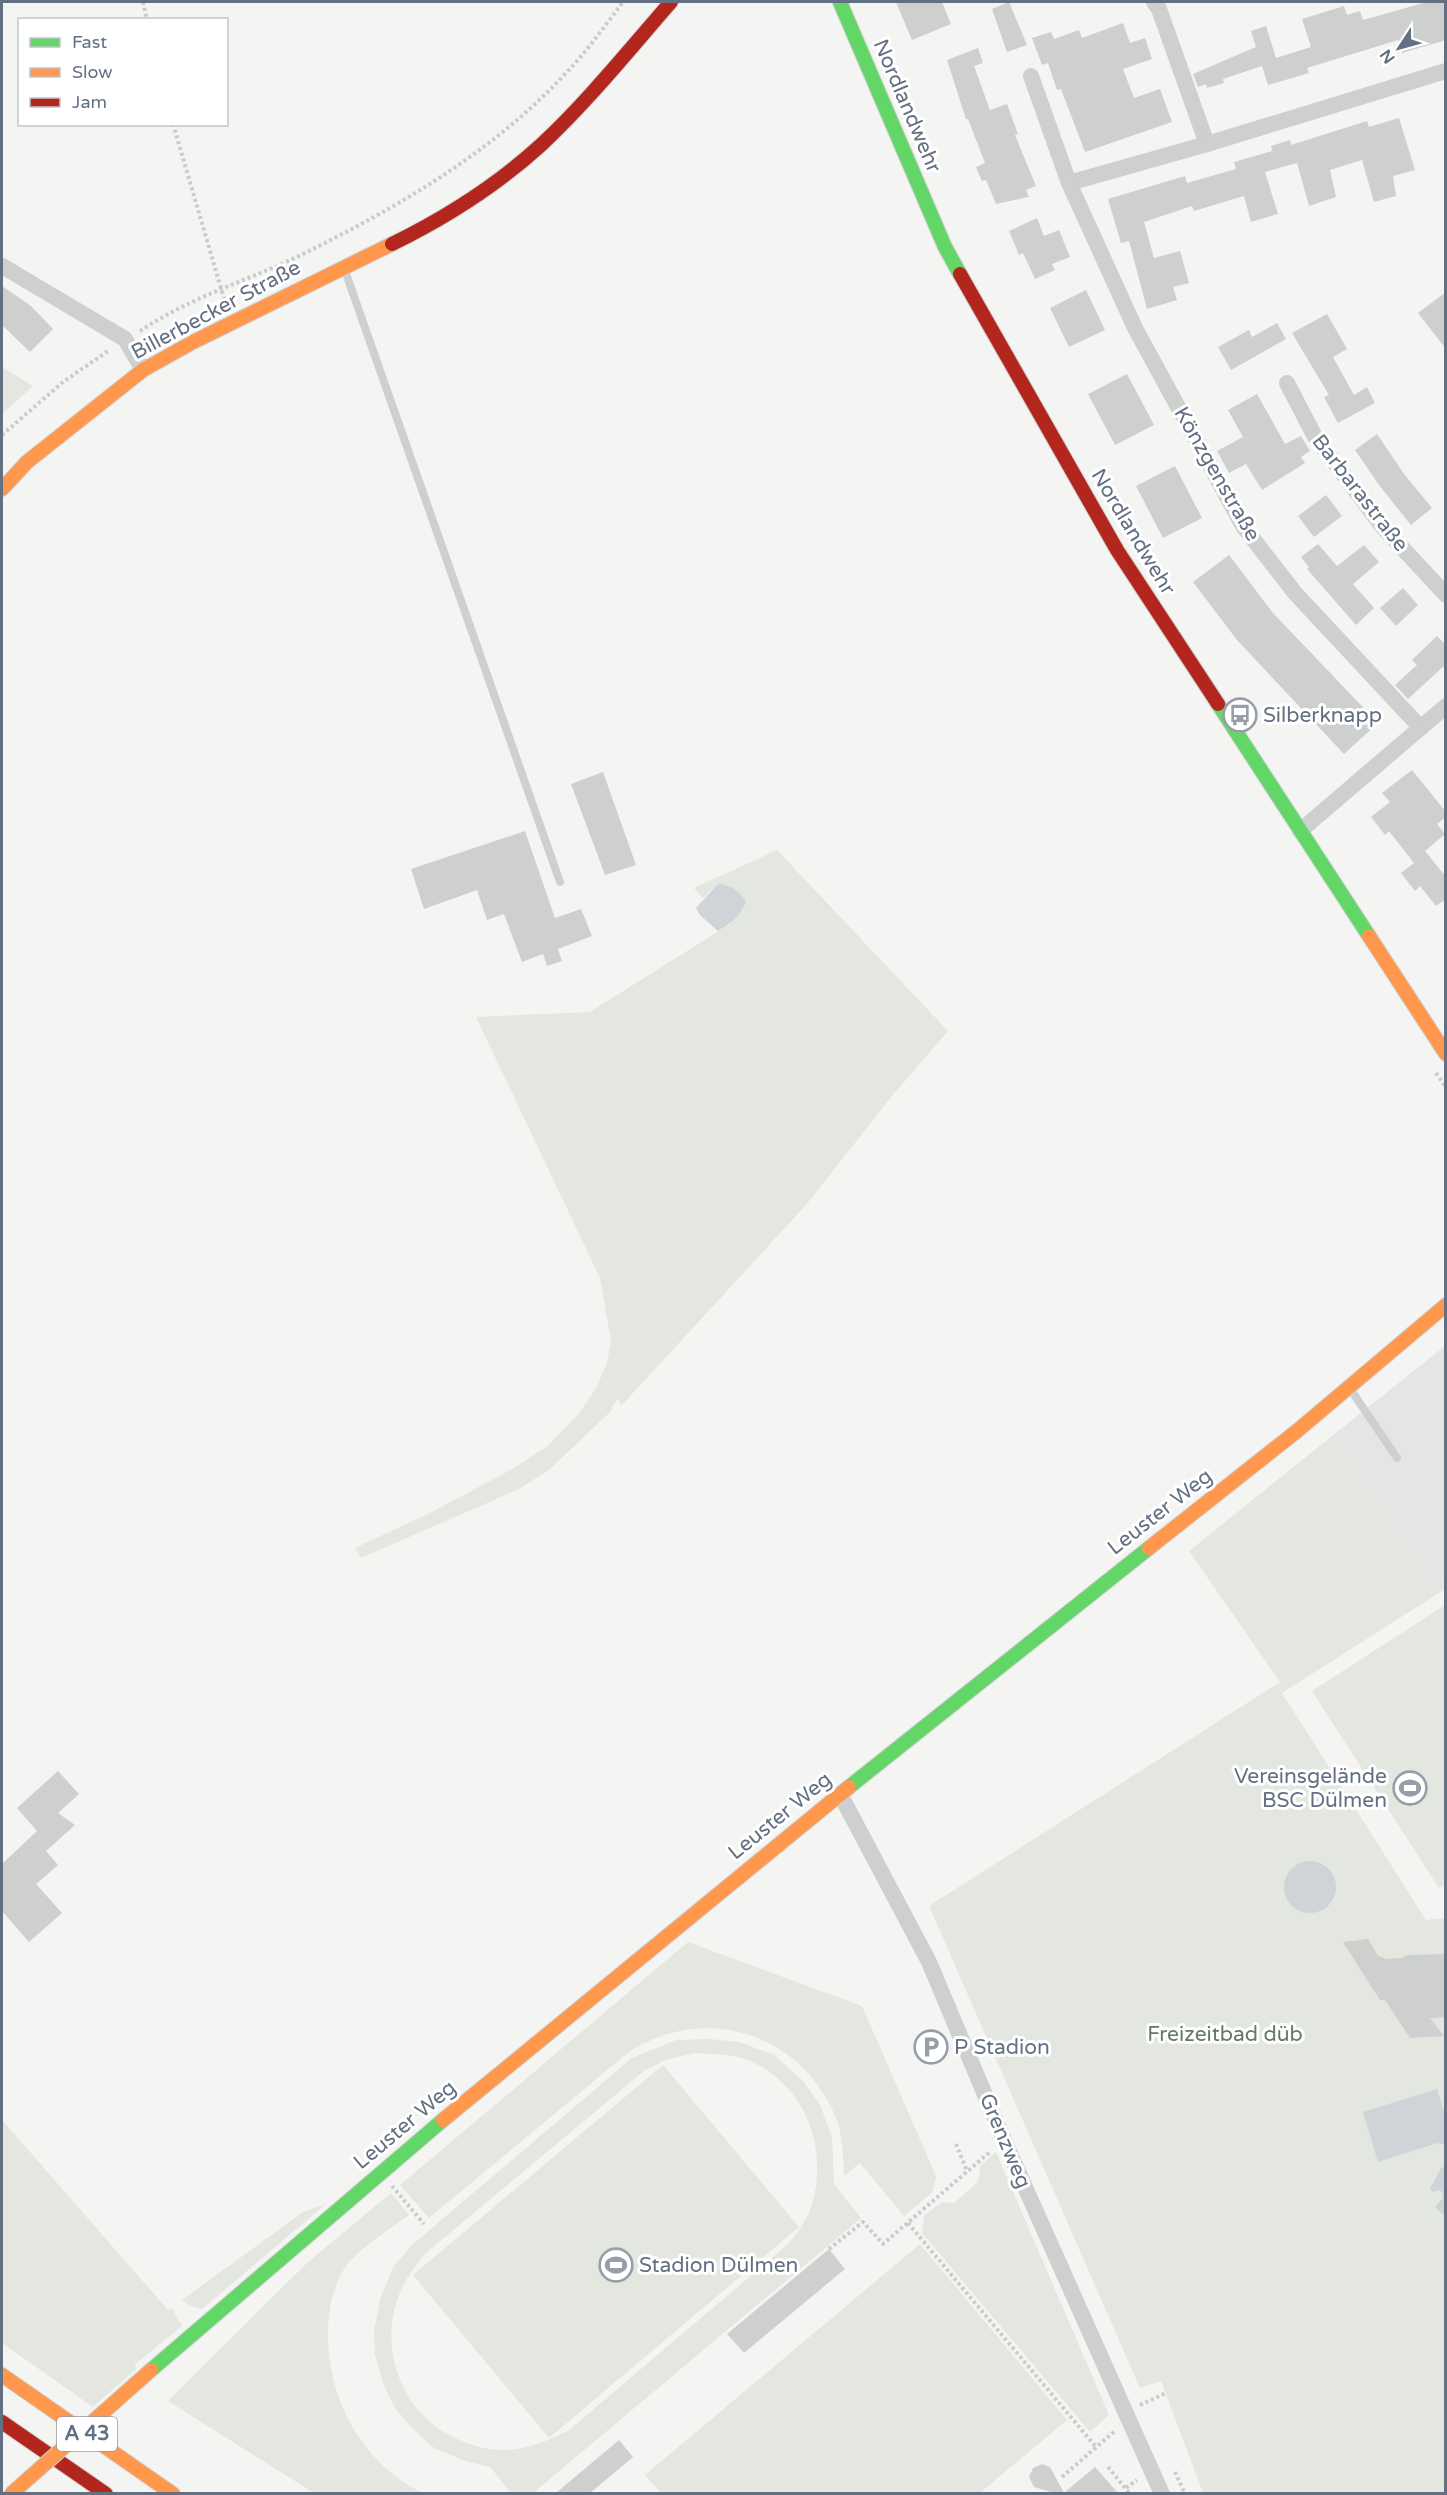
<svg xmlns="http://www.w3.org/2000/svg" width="1447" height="2495" font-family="'Varela Round',sans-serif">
	<rect width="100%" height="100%" fill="#f4f4f2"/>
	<polygon fill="#e4e5e5" points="1445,1346 1445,1579 1432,1587 1332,1436"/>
	<g fill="#e3e7e0" fill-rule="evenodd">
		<polygon points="2,367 33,386 2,414"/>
		<polygon points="777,850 948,1031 892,1096 806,1205 621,1406 618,1398 609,1413 549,1470 519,1489 361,1558 355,1548 430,1513 514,1468 548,1446 581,1411 597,1386 607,1363 611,1341 600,1278 476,1017 590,1012 730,924 718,884 703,898 694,888"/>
		<polygon points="1332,1436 1432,1587 1445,1579 1445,1589 1282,1693 1426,1920 1445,1918 1445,2493 1203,2493 1161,2381 1140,2388 929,1906 1280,1682 1189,1551"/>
		<polygon points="1445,1605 1446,1884 1439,1888 1312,1691"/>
		<path d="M 688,1942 L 862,2006 L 936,2176 L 933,2192 L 904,2216 L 860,2163 L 844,2176 C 843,2155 843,2133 834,2113 C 797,2031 703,2004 629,2052 L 429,2218 L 400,2185 Z"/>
		<path d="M 710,2039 L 739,2042 L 774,2055 L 803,2081 L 820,2105 L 832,2137 L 834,2184 L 861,2218 L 533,2493 L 511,2493 L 490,2467 L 465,2461 L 434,2448 L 414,2430 L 395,2408 L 383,2383 L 375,2355 L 374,2331 L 381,2296 L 394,2266 L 412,2245 L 632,2058 L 676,2040 ZM 695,2053 C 712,2054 730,2054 745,2059 C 805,2081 830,2150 811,2207 C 806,2222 797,2234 787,2245 L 569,2430 C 549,2440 531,2448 509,2450 C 490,2451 472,2446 455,2438 C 402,2414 378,2349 399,2295 C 405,2279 415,2266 426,2253 L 644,2071 L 665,2060 Z"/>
		<polygon points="663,2065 799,2227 549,2438 413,2275"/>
		<polygon points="2,2120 168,2310 172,2308 182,2326 134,2365 137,2368 93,2407 2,2343"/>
		<polygon points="996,2152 1109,2415 1090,2432 922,2233 924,2216 942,2202 954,2203 978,2182 980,2166"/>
		<path d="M 391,2193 L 409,2215 C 391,2228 366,2244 351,2260 C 335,2277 329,2305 328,2328 C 326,2397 360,2461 422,2493 L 314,2493 L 168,2401 L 307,2263 Z"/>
		<polygon points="326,2204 202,2309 190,2306 182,2300 303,2212"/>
		<polygon points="920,2244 1067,2420 980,2493 661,2493 645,2475"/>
	</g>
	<g fill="#ced4d8">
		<path d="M 718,884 C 731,885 738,891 746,901 C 740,916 732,923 718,931 L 700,915 L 696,908 Z"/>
		<circle cx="1310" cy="1887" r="26"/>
		<polygon points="1437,2089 1445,2116 1445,2145 1437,2143 1378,2162 1363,2112"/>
		<polygon points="1445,2166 1446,2166 1445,2216 1435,2207 1442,2199 1443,2194 1440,2190 1433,2192 1430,2189 1441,2168"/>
	</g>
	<g fill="#cecfcf">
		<polygon points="896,2 942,2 951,24 912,40"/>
		<polygon points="1009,2 1027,45 1007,52 992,9"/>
		<polygon points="1427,2 1446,2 1446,40 1402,53 1398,40 1307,68 1309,73 1268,85 1262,66 1223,79 1224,83 1207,88 1206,84 1198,87 1193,74 1256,47 1251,31 1266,26 1276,58 1311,47 1302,19 1344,6 1347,15 1360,11 1363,20"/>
		<polygon points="1123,23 1130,43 1145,38 1152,59 1123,69 1134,98 1160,89 1172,122 1085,152 1061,89 1057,90 1048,63 1042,65 1032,38 1051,32 1054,39 1079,30 1082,38"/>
		<polygon points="978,48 983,63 974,66 990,110 1007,104 1018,134 1015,135 1036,186 1026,190 1029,197 996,204 986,180 982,181 976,167 985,163 968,119 966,119 947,60"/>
		<polygon points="1399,118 1415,170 1393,176 1396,196 1374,202 1362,160 1330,170 1336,197 1309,206 1297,163 1265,172 1278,214 1251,222 1244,196 1194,211 1192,206 1144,222 1154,258 1180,251 1189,283 1173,287 1177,300 1147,309 1129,241 1121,243 1108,199 1185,176 1187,183 1236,169 1234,162 1272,151 1271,146 1290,140 1291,145 1367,121 1369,127"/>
		<polygon points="1037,218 1044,236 1059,230 1070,257 1052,264 1055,270 1035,279 1023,253 1019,255 1009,231"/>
		<polygon points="2,286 31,306 53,329 30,352 2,325"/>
		<polygon points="1086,290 1105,330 1069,347 1050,308"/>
		<polygon points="1446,292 1446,349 1418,313"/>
		<polygon points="1327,314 1347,349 1333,357 1354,395 1367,387 1375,403 1338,423 1324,397 1329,395 1292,333"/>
		<polygon points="1277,323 1286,339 1231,370 1218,347 1249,330 1252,337"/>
		<polygon points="1127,374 1154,425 1115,445 1088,394"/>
		<polygon points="1257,394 1285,444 1301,436 1310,451 1301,457 1305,463 1262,490 1246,464 1229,473 1217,451 1243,437 1228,410"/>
		<polygon points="1377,434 1404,474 1432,508 1411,525 1379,485 1355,450"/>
		<polygon points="1175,466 1202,518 1163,538 1136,486"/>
		<polygon points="1326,495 1342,516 1314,537 1298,516"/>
		<polygon points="1318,544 1337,566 1364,545 1379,562 1353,584 1374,608 1356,625 1307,569 1309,567 1301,557"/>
		<polygon points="1229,555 1273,613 1378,723 1344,754 1237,640 1193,582"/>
		<polygon points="1403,588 1418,605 1396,626 1380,608"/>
		<polygon points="1437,636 1446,645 1446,664 1408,699 1395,685 1417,665 1412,660"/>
		<polygon points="1412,770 1446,812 1446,817 1437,824 1445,834 1425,851 1446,877 1446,899 1436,906 1420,886 1415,891 1401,873 1414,863 1389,831 1385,835 1371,817 1390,802 1382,793"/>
		<polygon points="603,772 636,865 605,875 571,784"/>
		<polygon points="525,831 555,918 581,909 592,936 558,949 562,961 547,966 543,954 522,962 504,914 487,920 477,890 424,909 411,869"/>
		<polygon points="58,1771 79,1794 58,1813 75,1825 46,1851 58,1865 36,1884 62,1913 29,1942 2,1911 2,1864 37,1831 17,1808"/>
		<polygon points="1368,1939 1378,1956 1387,1959 1402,1958 1408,1955 1446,1954 1446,2017 1430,2018 1444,2036 1410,2038 1385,2000 1380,2000 1343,1942"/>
		<polygon points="829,2249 845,2269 744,2353 727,2334"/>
		<polygon points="619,2440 633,2457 590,2493 556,2493"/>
		<polygon points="1042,2464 1050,2467 1064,2493 1054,2493 1034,2487 1029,2477 1033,2468"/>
		<polygon points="1095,2467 1118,2493 1064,2493"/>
	</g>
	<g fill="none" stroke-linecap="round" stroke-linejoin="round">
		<g stroke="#cfd1d1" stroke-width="16">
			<g id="fast">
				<polyline points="840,2 945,247 960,274"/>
				<polyline points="1218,704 1369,936"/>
				<polyline points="849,1787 1149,1548"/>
				<polyline points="151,2370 443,2120"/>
			</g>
		</g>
		<g stroke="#cfd1d1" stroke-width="16">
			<g id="slow">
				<polyline points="2,489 27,462 143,370 193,342 392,244"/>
				<polyline points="1369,936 1446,1054"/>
				<polyline points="1149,1548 1297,1431 1446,1305"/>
				<polyline points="443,2120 849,1787"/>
				<polyline points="2,2375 173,2494"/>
			</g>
		</g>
		<g stroke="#cfd1d1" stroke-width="16">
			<g id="jam">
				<path d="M 392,244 C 445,218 497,185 541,145 C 588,101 629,50 671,2"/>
				<polyline points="960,274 1117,550 1218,704"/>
				<polyline points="2,2422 106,2494"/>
			</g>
		</g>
		<g stroke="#cacbcc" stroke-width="4" stroke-dasharray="3 3" stroke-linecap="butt">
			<polyline points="143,2 147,20"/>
			<polyline points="173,124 225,302"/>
			<path d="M 140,331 C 154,322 169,313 184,306 C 222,287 262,274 301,255 C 398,207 492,153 566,73 C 587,51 605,26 623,2"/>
			<polyline points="2,435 63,382 108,351"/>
			<polyline points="1436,1073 1446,1087"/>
			<polyline points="956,2144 967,2171"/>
			<polyline points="392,2186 424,2224"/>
			<polyline points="908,2223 1096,2447"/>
			<polyline points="829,2249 863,2222 883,2244 991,2151"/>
			<polyline points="1140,2405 1166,2393"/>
			<polyline points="1108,2467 1130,2494"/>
			<polyline points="1175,2472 1185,2494"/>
			<polyline points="1062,2477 1116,2430"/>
			<polyline points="1126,2488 1137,2480"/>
		</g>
		<g stroke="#cecfcf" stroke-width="8">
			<polyline points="344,268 560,882"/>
			<polyline points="1349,1387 1397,1458"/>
		</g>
		<g stroke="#cecfcf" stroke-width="16">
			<polyline points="1154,2 1159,9 1207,144"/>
			<polyline points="1031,76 1069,183 1207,144 1446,71"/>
			<polyline points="1069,183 1135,328 1243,526 1295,593 1421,728"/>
			<polyline points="2,266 125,339 143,370"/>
			<polyline points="1287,383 1314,435 1382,526 1446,595"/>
			<polyline points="1300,831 1446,706"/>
			<polyline points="840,1794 929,1962 1004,2140 1162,2494"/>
		</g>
		<use href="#fast" stroke="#63d668" stroke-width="14"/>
		<use href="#slow" stroke="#ff974d" stroke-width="14"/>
		<use href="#jam" stroke="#b3261e" stroke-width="14"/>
		<g stroke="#cfd1d1" stroke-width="16" stroke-linecap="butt">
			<polyline id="slow-bridge" points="11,2494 151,2370"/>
		</g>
		<use href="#slow-bridge" stroke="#ff974d" stroke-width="14"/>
	</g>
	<defs>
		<g id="bus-ring" transform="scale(1.725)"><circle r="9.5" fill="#fff" stroke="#969eaa" stroke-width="1.5"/><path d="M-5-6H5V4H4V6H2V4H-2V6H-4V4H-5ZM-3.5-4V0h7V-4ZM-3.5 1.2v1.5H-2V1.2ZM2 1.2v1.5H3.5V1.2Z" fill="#969eaa"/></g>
		<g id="stadium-ring" transform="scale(1.725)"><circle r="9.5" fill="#fff" stroke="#969eaa" stroke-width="1.5"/><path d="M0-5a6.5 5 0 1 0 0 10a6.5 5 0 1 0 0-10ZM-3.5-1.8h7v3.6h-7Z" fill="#969eaa"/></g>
		<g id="parking-ring" transform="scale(1.725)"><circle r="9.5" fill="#fff" stroke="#969eaa" stroke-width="1.5"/><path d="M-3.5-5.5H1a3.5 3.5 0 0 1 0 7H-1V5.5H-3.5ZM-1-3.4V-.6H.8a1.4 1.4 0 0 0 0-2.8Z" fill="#969eaa"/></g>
	</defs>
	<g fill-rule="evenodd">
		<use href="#bus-ring" x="1240" y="715"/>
		<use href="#stadium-ring" x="1410" y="1788"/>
		<use href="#parking-ring" x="931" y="2047"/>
		<use href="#stadium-ring" x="616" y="2265"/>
	</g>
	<g text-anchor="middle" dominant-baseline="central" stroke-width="6" stroke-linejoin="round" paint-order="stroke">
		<rect fill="#fff" stroke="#929ba8" stroke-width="1.5" x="57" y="2417" width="60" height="34" rx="4.5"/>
		<g font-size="20" font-weight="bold" fill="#637083">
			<text x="87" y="2434">A 43</text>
		</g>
		<g font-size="21" fill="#637083" stroke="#fff">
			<text transform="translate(907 106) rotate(67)">Nordlandwehr</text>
			<text transform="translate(216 310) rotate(-28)">Billerbecker Straße</text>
			<text transform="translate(1217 474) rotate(60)">Könzgenstraße</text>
			<text transform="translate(1360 493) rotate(52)">Barbarastraße</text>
			<text transform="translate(1133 532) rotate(59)">Nordlandwehr</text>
			<text transform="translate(1160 1512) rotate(-38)">Leuster Weg</text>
			<text transform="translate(780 1816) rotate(-39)">Leuster Weg</text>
			<text transform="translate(405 2125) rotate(-40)">Leuster Weg</text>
			<text transform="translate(1005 2141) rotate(67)">Grenzweg</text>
		</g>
		<g font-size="21" fill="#637083" stroke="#fff" text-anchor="start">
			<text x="1263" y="715">Silberknapp</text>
			<text x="1387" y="1776" text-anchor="end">Vereinsgelände<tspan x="1387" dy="24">BSC Dülmen</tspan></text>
			<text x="954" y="2047">P Stadion</text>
			<text x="639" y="2265">Stadion Dülmen</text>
		</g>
		<g font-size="21" fill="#637a62" stroke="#fff">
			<text x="1225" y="2034">Freizeitbad düb</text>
		</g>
	</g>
	<rect width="1447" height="2495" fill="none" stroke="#637083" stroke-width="6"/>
	<rect x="18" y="18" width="210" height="108" fill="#ffffff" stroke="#c1c6cd" stroke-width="1.5"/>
	<rect x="30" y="38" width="30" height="9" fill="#63d668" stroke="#c1c6cd" stroke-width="1.5"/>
	<text x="72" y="48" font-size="18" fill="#637083">Fast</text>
	<rect x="30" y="68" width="30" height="9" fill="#ff974d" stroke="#c1c6cd" stroke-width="1.5"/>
	<text x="72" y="78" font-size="18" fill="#637083">Slow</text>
	<rect x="30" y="98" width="30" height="9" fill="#b3261e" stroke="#c1c6cd" stroke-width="1.5"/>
	<text x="72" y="108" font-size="18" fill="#637083">Jam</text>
	<g transform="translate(1399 48) rotate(234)" stroke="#ffffff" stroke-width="4.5" paint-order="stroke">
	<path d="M0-4.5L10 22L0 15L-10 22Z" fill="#637083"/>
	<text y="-9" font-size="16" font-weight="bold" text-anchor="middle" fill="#637083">N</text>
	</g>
</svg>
